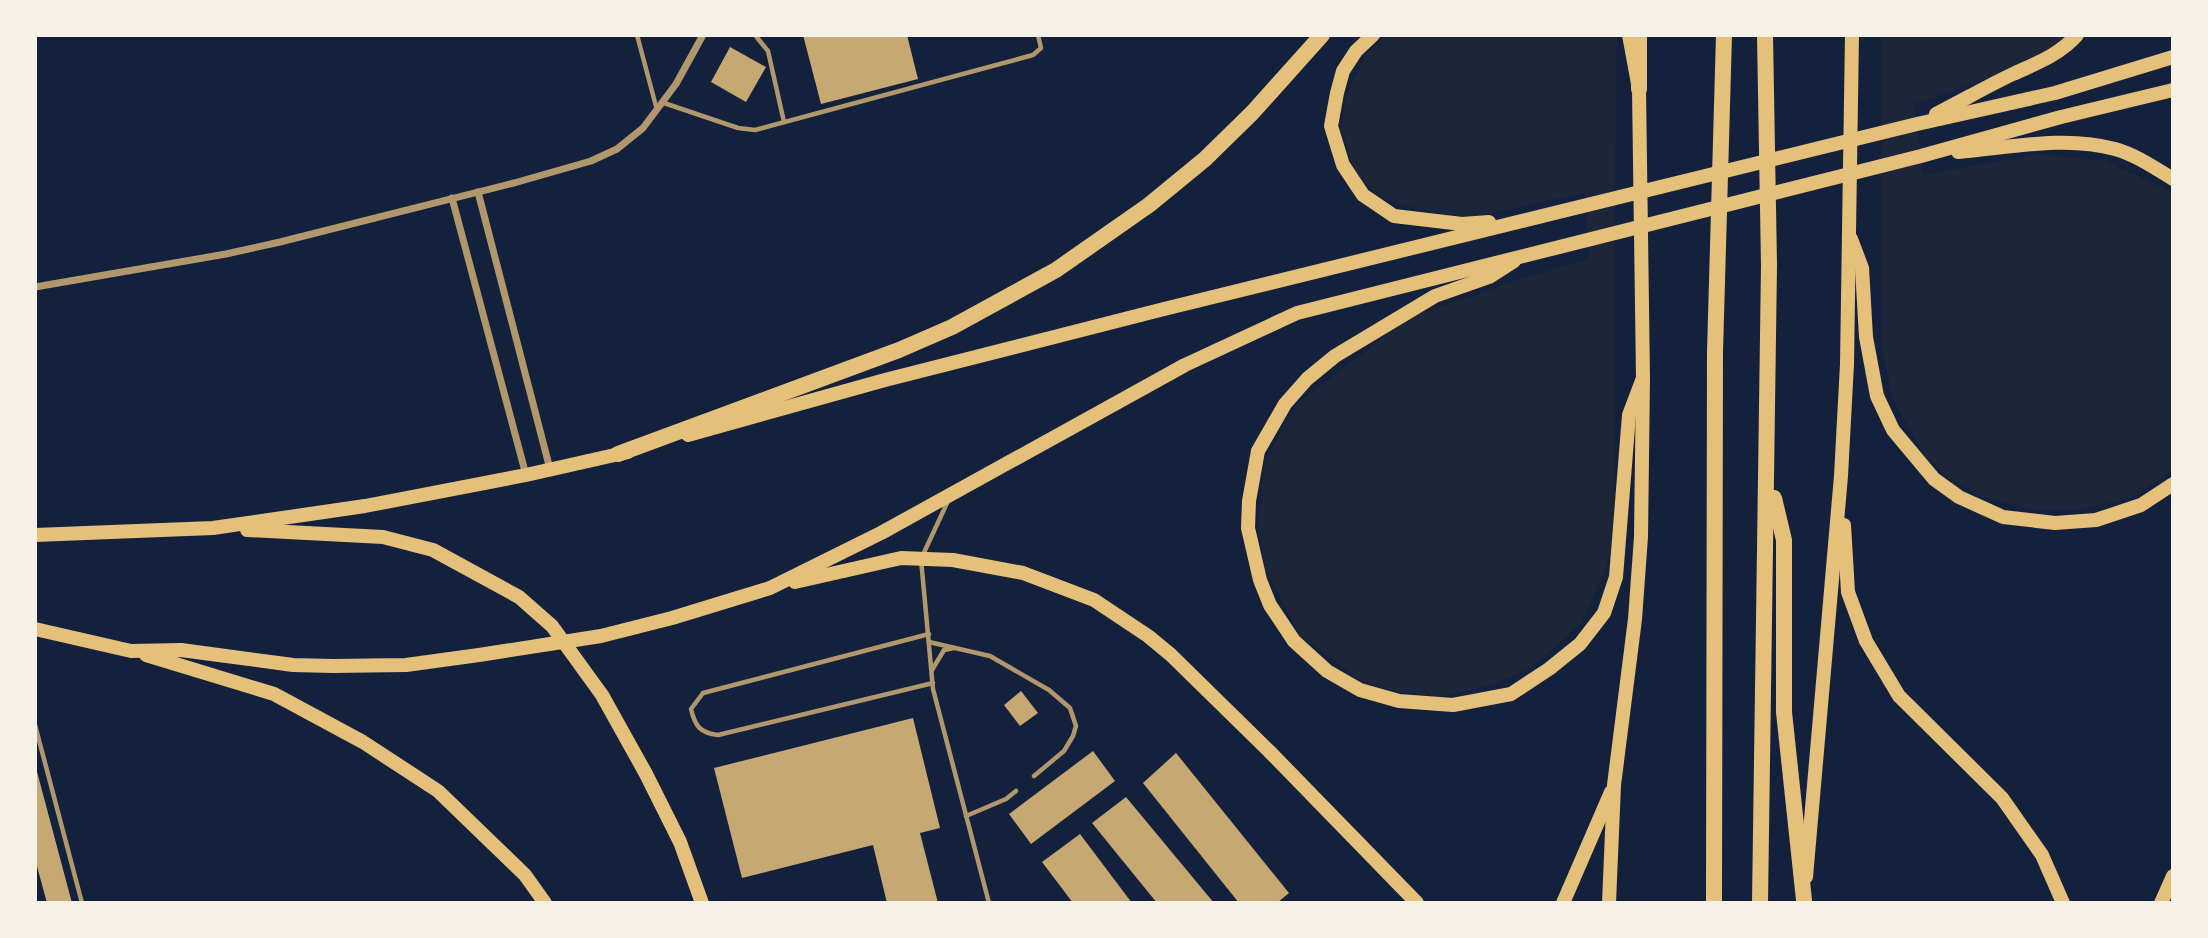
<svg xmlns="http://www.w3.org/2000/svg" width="2208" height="938" font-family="'Archivo Narrow',sans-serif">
	<rect width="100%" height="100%" fill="#14213d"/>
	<g fill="#1d2539">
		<polygon points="1388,35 1617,35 1614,251 1615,519 1607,566 1580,625 1529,669 1491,685 1439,697 1393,691 1361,681 1300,636 1265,567 1258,521 1265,460 1297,404 1408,318 1520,279 1589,259 1585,193 1471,217 1430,212 1389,201 1363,182 1352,164 1341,128 1345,98 1367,53"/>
		<path d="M 1881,35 L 2071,35 C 2025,69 1967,87 1913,104 L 1924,175 L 2035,154 L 2104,161 L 2168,190 L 2173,195 L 2173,470 L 2134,497 L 2079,510 L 2032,510 L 1978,495 L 1949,479 L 1923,452 L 1893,400 L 1882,349 Z"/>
	</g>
	<g fill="#c6a872">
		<polygon points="803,35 907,35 918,79 821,104"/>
		<polygon points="730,47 766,67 746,102 711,82"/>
		<polygon points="1021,691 1038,713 1020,726 1004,705"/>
		<polygon points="913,718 940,828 920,833 938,903 887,903 873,845 742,878 714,768"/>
		<polygon points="1093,751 1115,781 1031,844 1009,814"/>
		<polygon points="1176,753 1289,893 1277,903 1239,903 1143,783"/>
		<polygon points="35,768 36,768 72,903 47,903 35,859"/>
		<polygon points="1126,797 1214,903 1157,903 1092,823"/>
		<polygon points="1080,834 1132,903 1073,903 1042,862"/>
	</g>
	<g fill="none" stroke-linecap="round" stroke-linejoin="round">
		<g stroke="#b1986c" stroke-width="4.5">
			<polyline points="637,35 657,110"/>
			<polyline points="755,35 768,51 784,122"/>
			<polyline points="664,103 738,128 755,130 1033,55 1041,48 1038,35"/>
			<polyline points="948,501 921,559 933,689 989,903"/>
			<path d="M 929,634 L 703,693 L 691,709 C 695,726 700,733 718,735 L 933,683"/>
			<polyline points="929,642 990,656 1049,690 1070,708 1076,726 1073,736 1064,751 1034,776"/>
			<polyline points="932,670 944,650 954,648"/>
			<polyline points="35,725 82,903"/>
			<polyline points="966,816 1006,799 1016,791"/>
		</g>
		<g stroke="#b1986c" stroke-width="7">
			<polyline points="478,192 550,469"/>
			<polyline points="452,198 526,475"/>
			<polyline points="35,287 226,254 280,242 514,183 591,161 617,149 643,128 676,84 703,35"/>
		</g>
		<g stroke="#e5c07b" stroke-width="14">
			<polyline points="1373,35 1356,51 1343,71 1337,93 1331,126 1343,165 1363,195 1394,216 1462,224 1489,222"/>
			<path d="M 1936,114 C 1962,101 1987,86 2013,74 C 2037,63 2059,55 2077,35"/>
			<path d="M 1958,152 C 2008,148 2065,135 2115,149 C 2136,155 2155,168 2173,179"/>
			<polyline points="1851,239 1862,268 1866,337 1877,396 1893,430 1934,479 1959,497 2003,517 2055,523 2096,520 2141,505 2173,484"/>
			<polyline points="1514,261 1489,277 1435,296 1335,356 1307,379 1285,404 1258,451 1249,501 1248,528 1260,580 1270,605 1294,641 1327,671 1360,690 1399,701 1453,705 1511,694 1549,669 1580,644 1604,613 1616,577 1629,415 1643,378"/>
			<polyline points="688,435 885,380 1164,309 1917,124 2055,93 2173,57"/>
			<polyline points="1844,525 1848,592 1866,641 1899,696 2002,798 2042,855 2063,903"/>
			<polyline points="247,530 383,537 433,550 519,597 552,626 602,695 646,774 680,842 702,903"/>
			<polyline points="35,535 213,528 365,506 526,475 628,452"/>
			<polyline points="795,582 901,558 953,560 1023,573 1094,600 1148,636 1171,655 1269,751 1417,903"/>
			<polyline points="35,629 131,651 181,650 293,665 333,666 406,665 479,655 601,636 672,618 770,588 881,533 1185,365 1297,313 1921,156 2061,117 2173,90"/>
			<polyline points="146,655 274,694 363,742 438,791 525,875 545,903"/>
			<polyline points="1806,877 1841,476 1847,364 1852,35"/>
			<polyline points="1563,903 1611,792"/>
			<polyline points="1609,903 1614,785 1635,619 1641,537 1643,378 1639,89 1629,35"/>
			<polyline points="2161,903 2173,876"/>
		</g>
		<g stroke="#e5c07b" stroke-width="16">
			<polyline points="1639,35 1639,89"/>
			<polyline points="618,454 899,350 952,327 1056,270 1149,205 1205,159 1252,113 1322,35"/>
			<polyline points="1774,498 1784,540 1784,712 1804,900"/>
			<polyline points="1714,903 1715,352 1724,35"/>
			<polyline points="1760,903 1769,265 1765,35"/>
		</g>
	</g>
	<rect width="2208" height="938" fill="none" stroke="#f6f1e7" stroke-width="74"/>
</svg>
